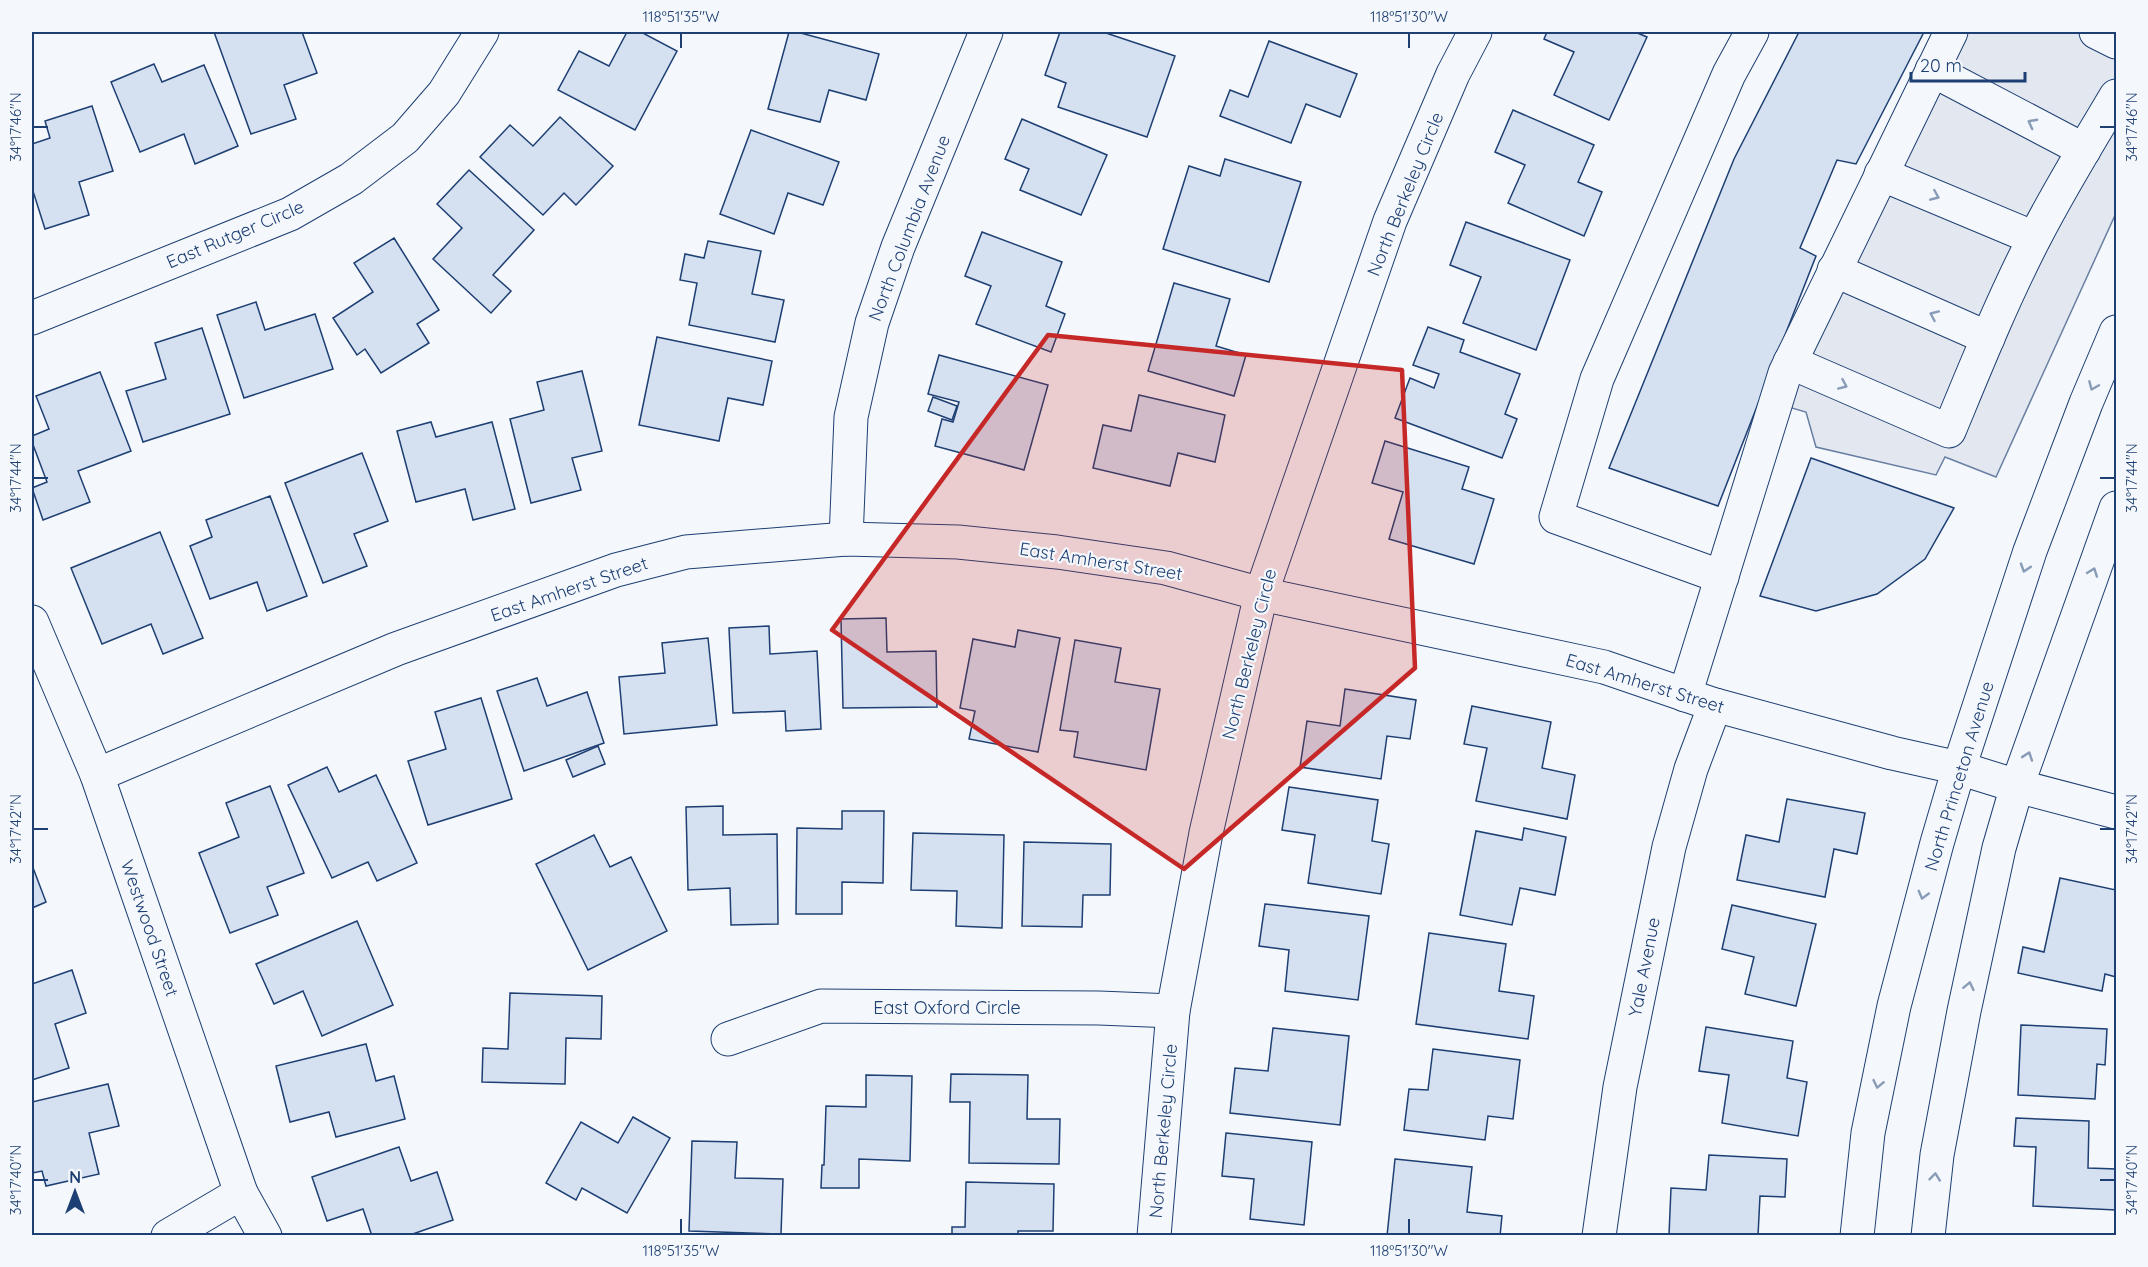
<svg xmlns="http://www.w3.org/2000/svg" width="2148" height="1267" font-family="Quicksand,sans-serif">
	<rect width="100%" height="100%" fill="#f4f7fb"/>
	<polygon fill="#e3e8f0" stroke="#687fa3" stroke-width="1.5" points="1939,32 2116,32 2116,213 1996,477 1945,457 1936,475 1816,447 1806,412 1764,400"/>
	<g fill="#d5e0f0" stroke="#1d3f73" stroke-width="1.5">
		<polygon points="214,32 302,32 317,73 284,85 296,119 251,134"/>
		<polygon points="627,32 641,32 677,51 635,130 558,90 579,51 609,66"/>
		<polygon points="789,32 797,32 879,54 866,100 829,90 820,122 768,109"/>
		<polygon points="1060,32 1103,32 1175,56 1147,137 1058,107 1066,83 1045,75"/>
		<polygon points="1547,32 1635,32 1647,37 1609,120 1554,95 1574,52 1544,39"/>
		<polygon points="1799,32 1924,32 1856,164 1837,160 1800,248 1816,256 1718,506 1609,468 1734,159"/>
		<polygon points="1269,41 1357,74 1340,117 1306,104 1291,143 1220,116 1230,90 1248,97"/>
		<polygon points="154,64 162,82 204,65 238,146 195,164 184,134 140,152 111,82"/>
		<polygon points="92,106 113,171 79,182 89,215 45,229 32,188 32,144 50,138 45,121"/>
		<polygon points="1513,110 1594,145 1578,182 1602,192 1584,236 1508,203 1525,165 1495,152"/>
		<polygon points="560,117 613,166 576,205 564,193 543,215 480,157 510,125 533,146"/>
		<polygon points="1022,119 1107,155 1081,215 1020,190 1029,169 1005,159"/>
		<polygon points="751,130 839,162 823,205 788,193 774,234 720,214"/>
		<polygon points="1225,159 1301,182 1269,282 1163,249 1189,166 1220,176"/>
		<polygon points="469,170 534,230 493,275 511,291 491,313 433,259 462,228 437,204"/>
		<polygon points="1466,222 1570,260 1536,350 1463,323 1481,277 1450,265"/>
		<polygon points="982,232 1062,262 1046,306 1065,314 1051,352 976,324 991,286 965,276"/>
		<polygon points="394,238 439,310 417,324 429,343 381,373 365,349 357,355 333,318 373,292 354,263"/>
		<polygon points="708,241 761,251 752,294 784,300 775,342 689,325 697,283 680,280 685,254 704,258"/>
		<polygon points="1174,283 1230,299 1216,346 1246,355 1234,396 1148,371"/>
		<polygon points="256,302 265,330 315,314 333,369 244,398 217,315"/>
		<polygon points="1428,327 1464,340 1460,352 1520,374 1505,414 1517,419 1502,458 1395,418 1410,378 1434,388 1439,374 1413,365"/>
		<polygon points="202,328 230,414 143,442 126,391 166,379 155,343"/>
		<polygon points="657,337 772,361 763,405 728,398 719,441 639,425"/>
		<polygon points="939,355 1048,385 1024,470 935,446 942,419 953,422 959,402 928,394"/>
		<polygon points="582,371 602,451 572,458 581,490 531,503 510,419 544,410 537,382"/>
		<polygon points="100,372 131,451 78,471 90,502 43,520 32,488 47,482 32,442 32,436 49,429 36,396"/>
		<polygon points="1139,395 1225,415 1215,462 1178,453 1170,486 1093,468 1103,425 1131,431"/>
		<polygon points="933,397 957,406 952,420 928,411"/>
		<polygon points="431,422 436,437 492,422 515,509 473,520 465,489 416,502 397,431"/>
		<polygon points="1385,441 1469,467 1462,489 1494,499 1474,564 1389,539 1403,492 1372,483"/>
		<polygon points="362,453 388,521 354,534 367,566 323,583 285,483"/>
		<polygon points="1811,458 1954,508 1925,559 1877,594 1816,611 1760,596"/>
		<polygon points="270,496 307,596 267,611 257,582 210,599 190,546 212,537 206,520"/>
		<polygon points="160,532 203,638 163,654 151,624 102,644 71,568"/>
		<polygon points="886,618 887,652 936,651 937,707 843,708 841,619"/>
		<polygon points="769,626 770,654 817,651 821,729 786,731 785,711 733,713 729,628"/>
		<polygon points="1018,630 1060,638 1038,752 969,739 975,711 960,708 973,639 1015,647"/>
		<polygon points="708,638 717,725 624,734 619,677 665,673 662,643"/>
		<polygon points="1075,640 1121,648 1115,682 1160,689 1146,770 1074,757 1078,732 1060,730"/>
		<polygon points="537,678 547,706 587,692 604,743 524,771 497,691"/>
		<polygon points="1345,689 1416,700 1410,739 1387,736 1381,779 1300,767 1307,721 1340,726"/>
		<polygon points="481,698 512,799 428,825 408,761 446,749 435,712"/>
		<polygon points="1472,706 1551,722 1542,768 1575,775 1567,819 1476,801 1487,748 1464,744"/>
		<polygon points="598,746 605,764 573,777 566,760"/>
		<polygon points="327,767 339,792 376,775 417,863 377,881 368,862 332,878 288,785"/>
		<polygon points="270,786 304,873 267,887 278,915 230,933 199,853 239,837 226,803"/>
		<polygon points="1289,787 1378,800 1372,841 1389,844 1381,894 1308,883 1315,835 1282,830"/>
		<polygon points="1787,799 1865,813 1857,854 1834,849 1825,897 1737,880 1746,835 1779,842"/>
		<polygon points="723,806 723,835 777,834 778,924 731,925 730,888 688,890 686,807"/>
		<polygon points="842,811 884,811 883,883 842,882 842,914 796,914 797,828 842,829"/>
		<polygon points="1524,828 1566,837 1555,895 1520,888 1512,925 1460,915 1476,831 1522,840"/>
		<polygon points="913,833 1004,835 1002,928 956,926 957,891 911,890"/>
		<polygon points="594,835 610,867 631,857 667,931 588,970 536,864"/>
		<polygon points="1024,842 1111,844 1110,895 1083,895 1082,927 1022,926"/>
		<polygon points="32,865 46,902 32,908"/>
		<polygon points="2060,878 2116,890 2116,977 2105,974 2102,991 2018,973 2023,947 2044,952"/>
		<polygon points="1265,904 1369,916 1358,1000 1285,991 1289,950 1259,946"/>
		<polygon points="1732,905 1816,924 1796,1006 1745,994 1754,957 1722,949"/>
		<polygon points="357,921 393,1005 322,1036 303,991 274,1004 256,964"/>
		<polygon points="1429,933 1506,944 1499,991 1534,996 1528,1039 1416,1024"/>
		<polygon points="72,970 86,1013 55,1024 69,1068 32,1080 32,984"/>
		<polygon points="510,993 602,996 601,1039 566,1038 565,1084 482,1082 483,1048 508,1049"/>
		<polygon points="2021,1025 2107,1029 2105,1065 2097,1064 2095,1099 2018,1095"/>
		<polygon points="1706,1027 1793,1041 1787,1078 1807,1082 1798,1136 1722,1123 1729,1075 1699,1071"/>
		<polygon points="1273,1028 1349,1036 1340,1125 1230,1113 1235,1068 1268,1071"/>
		<polygon points="366,1044 376,1081 394,1076 405,1119 336,1137 329,1112 290,1122 276,1066"/>
		<polygon points="1433,1049 1520,1060 1513,1119 1488,1116 1485,1140 1404,1130 1409,1089 1428,1090"/>
		<polygon points="951,1074 1028,1075 1027,1119 1060,1119 1059,1164 969,1163 970,1102 950,1102"/>
		<polygon points="866,1075 912,1076 910,1161 859,1159 859,1188 821,1188 822,1165 824,1165 826,1106 866,1107"/>
		<polygon points="108,1084 119,1126 89,1133 99,1174 46,1186 42,1171 32,1173 32,1102"/>
		<polygon points="633,1117 670,1138 627,1213 582,1188 576,1200 546,1183 581,1122 618,1143"/>
		<polygon points="2016,1118 2089,1121 2088,1168 2116,1169 2116,1210 2033,1206 2036,1147 2014,1146"/>
		<polygon points="1226,1133 1312,1142 1304,1225 1250,1219 1254,1179 1222,1176"/>
		<polygon points="692,1141 737,1142 735,1178 783,1179 781,1234 689,1231"/>
		<polygon points="399,1147 411,1181 437,1172 453,1220 407,1236 372,1236 363,1209 327,1221 312,1177"/>
		<polygon points="1709,1155 1787,1159 1785,1197 1760,1196 1758,1236 1669,1235 1671,1188 1706,1190"/>
		<polygon points="1395,1159 1472,1167 1467,1212 1502,1216 1500,1236 1387,1236"/>
		<polygon points="966,1182 1054,1184 1053,1231 1018,1231 1018,1236 952,1236 952,1227 965,1227"/>
	</g>
	<g fill="none" stroke-linecap="round" stroke-linejoin="round">
		<g stroke="#1d3f73" stroke-width="35">
			<g id="minor">
				<polyline points="2096,32 2116,42"/>
				<polyline points="1932,70 2084,150"/>
				<polyline points="1881,174 2034,238"/>
				<polyline points="1834,270 1988,338"/>
				<polyline points="32,318 290,214 351,179 405,138 444,93 482,32"/>
				<path d="M 1790,362 L 1949,431 C 1976,366 2002,301 2034,239 C 2059,190 2088,143 2116,96"/>
				<polyline points="846,539 851,417 872,323 898,247 986,32"/>
				<polyline points="1722,577 1556,517 1597,379 1729,74 1752,32"/>
				<polyline points="32,622 97,775 241,1193 265,1236"/>
				<polyline points="1685,695 1785,373 1951,32"/>
				<polyline points="97,775 396,649 616,570 686,552 846,539 958,542 1057,552 1166,568 1261,594 1604,667 1715,705 1892,753 1959,768 2017,786 2116,812"/>
				<polyline points="728,1039 821,1006 1099,1008 1173,1011"/>
				<polyline points="168,1236 241,1193"/>
				<polyline points="1154,1236 1173,1011 1206,833 1261,594 1390,221 1453,74 1475,32"/>
				<polyline points="1599,1236 1620,1087 1669,847 1691,769 1715,705"/>
				<polyline points="1857,1236 1868,1133 1894,1006 1937,843 1959,768 2030,551 2086,403 2116,332"/>
				<polyline points="1928,1236 1937,1155 1964,1011 1999,848 2017,786 2116,508"/>
			</g>
		</g>
		<use href="#minor" stroke="#f4f7fb" stroke-width="33"/>
	</g>
	<defs><path id="oneway-chevron" d="M-2-3.5L2.5 0L-2 3.5" fill="none" stroke-width="1.6" stroke-linecap="round" stroke-linejoin="round" transform="scale(1.5)"/></defs>
	<g stroke="#889bb7">
		<use href="#oneway-chevron" transform="translate(2032 123) rotate(-152)"/>
		<use href="#oneway-chevron" transform="translate(1935 196) rotate(23)"/>
		<use href="#oneway-chevron" transform="translate(1934 315) rotate(-156)"/>
		<use href="#oneway-chevron" transform="translate(1843 385) rotate(24)"/>
		<use href="#oneway-chevron" transform="translate(2093 386) rotate(113)"/>
		<use href="#oneway-chevron" transform="translate(2025 568) rotate(108)"/>
		<use href="#oneway-chevron" transform="translate(2093 572) rotate(-70)"/>
		<use href="#oneway-chevron" transform="translate(2028 756) rotate(-71)"/>
		<use href="#oneway-chevron" transform="translate(1923 895) rotate(105)"/>
		<use href="#oneway-chevron" transform="translate(1969 986) rotate(-78)"/>
		<use href="#oneway-chevron" transform="translate(1878 1084) rotate(102)"/>
		<use href="#oneway-chevron" transform="translate(1935 1177) rotate(-84)"/>
	</g>
	<path fill="#c62828" fill-opacity="0.2" stroke="#c62828" stroke-width="4.5" stroke-linejoin="round" d="M 1048,335 L 1402,370 L 1415,668 L 1184,869 L 832,630 Z"/>
	<path fill="none" stroke="#1d3f73" stroke-width="2" d="M 681,33 L 681,48M 1409,33 L 1409,48M 33,127 L 48,127M 2100,127 L 2115,127M 33,478 L 48,478M 2100,478 L 2115,478M 33,829 L 48,829M 2100,829 L 2115,829M 33,1180 L 48,1180M 2100,1180 L 2115,1180M 681,1219 L 681,1234M 1409,1219 L 1409,1234"/>
	<g text-anchor="middle" dominant-baseline="central" stroke-width="4.5" stroke-linejoin="round" paint-order="stroke">
		<g font-size="18" fill="#1d3f73" stroke="#f4f7fb">
			<text transform="translate(1405 194) rotate(-68)">North Berkeley Circle</text>
			<text transform="translate(909 228) rotate(-69)">North Columbia Avenue</text>
			<text transform="translate(235 234) rotate(-23)">East Rutger Circle</text>
			<text transform="translate(1101 561) rotate(9)">East Amherst Street</text>
			<text transform="translate(569 589) rotate(-19)">East Amherst Street</text>
			<text transform="translate(1249 654) rotate(-76)">North Berkeley Circle</text>
			<text transform="translate(1645 683) rotate(17)">East Amherst Street</text>
			<text transform="translate(1959 776) rotate(-73)">North Princeton Avenue</text>
			<text transform="translate(150 928) rotate(71)">Westwood Street</text>
			<text transform="translate(1644 967) rotate(-79)">Yale Avenue</text>
			<text x="947" y="1007">East Oxford Circle</text>
			<text transform="translate(1163 1131) rotate(-85)">North Berkeley Circle</text>
		</g>
	</g>
	<rect width="2148" height="1267" fill="none" stroke="#f4f7fb" stroke-width="66"/>
	<g transform="translate(75 1192)" stroke="#f4f7fb" stroke-width="4.5" paint-order="stroke">
	<path d="M0-4.5L10 22L0 15L-10 22Z" fill="#1d3f73"/>
	<text y="-9" font-size="16" font-weight="bold" text-anchor="middle" fill="#1d3f73">N</text>
	</g>
	<path d="M1911 72v9h114v-9" fill="none" stroke="#1d3f73" stroke-width="3"/>
	<text x="1920" y="72" font-size="18" fill="#1d3f73" stroke="#f4f7fb" stroke-width="4.5" paint-order="stroke">20 m</text>
	<rect x="33" y="33" width="2082" height="1201" fill="none" stroke="#1d3f73" stroke-width="2"/>
	<g font-size="15" text-anchor="middle" fill="#1d3f73">
		<text x="681" y="22">118°51'35"W</text>
		<text x="1409" y="22">118°51'30"W</text>
		<text transform="translate(16 127) rotate(-90)" y="5">34°17'46"N</text>
		<text transform="translate(2132 127) rotate(-90)" y="5">34°17'46"N</text>
		<text transform="translate(16 478) rotate(-90)" y="5">34°17'44"N</text>
		<text transform="translate(2132 478) rotate(-90)" y="5">34°17'44"N</text>
		<text transform="translate(16 829) rotate(-90)" y="5">34°17'42"N</text>
		<text transform="translate(2132 829) rotate(-90)" y="5">34°17'42"N</text>
		<text transform="translate(16 1180) rotate(-90)" y="5">34°17'40"N</text>
		<text transform="translate(2132 1180) rotate(-90)" y="5">34°17'40"N</text>
		<text x="681" y="1256">118°51'35"W</text>
		<text x="1409" y="1256">118°51'30"W</text>
	</g>
</svg>
